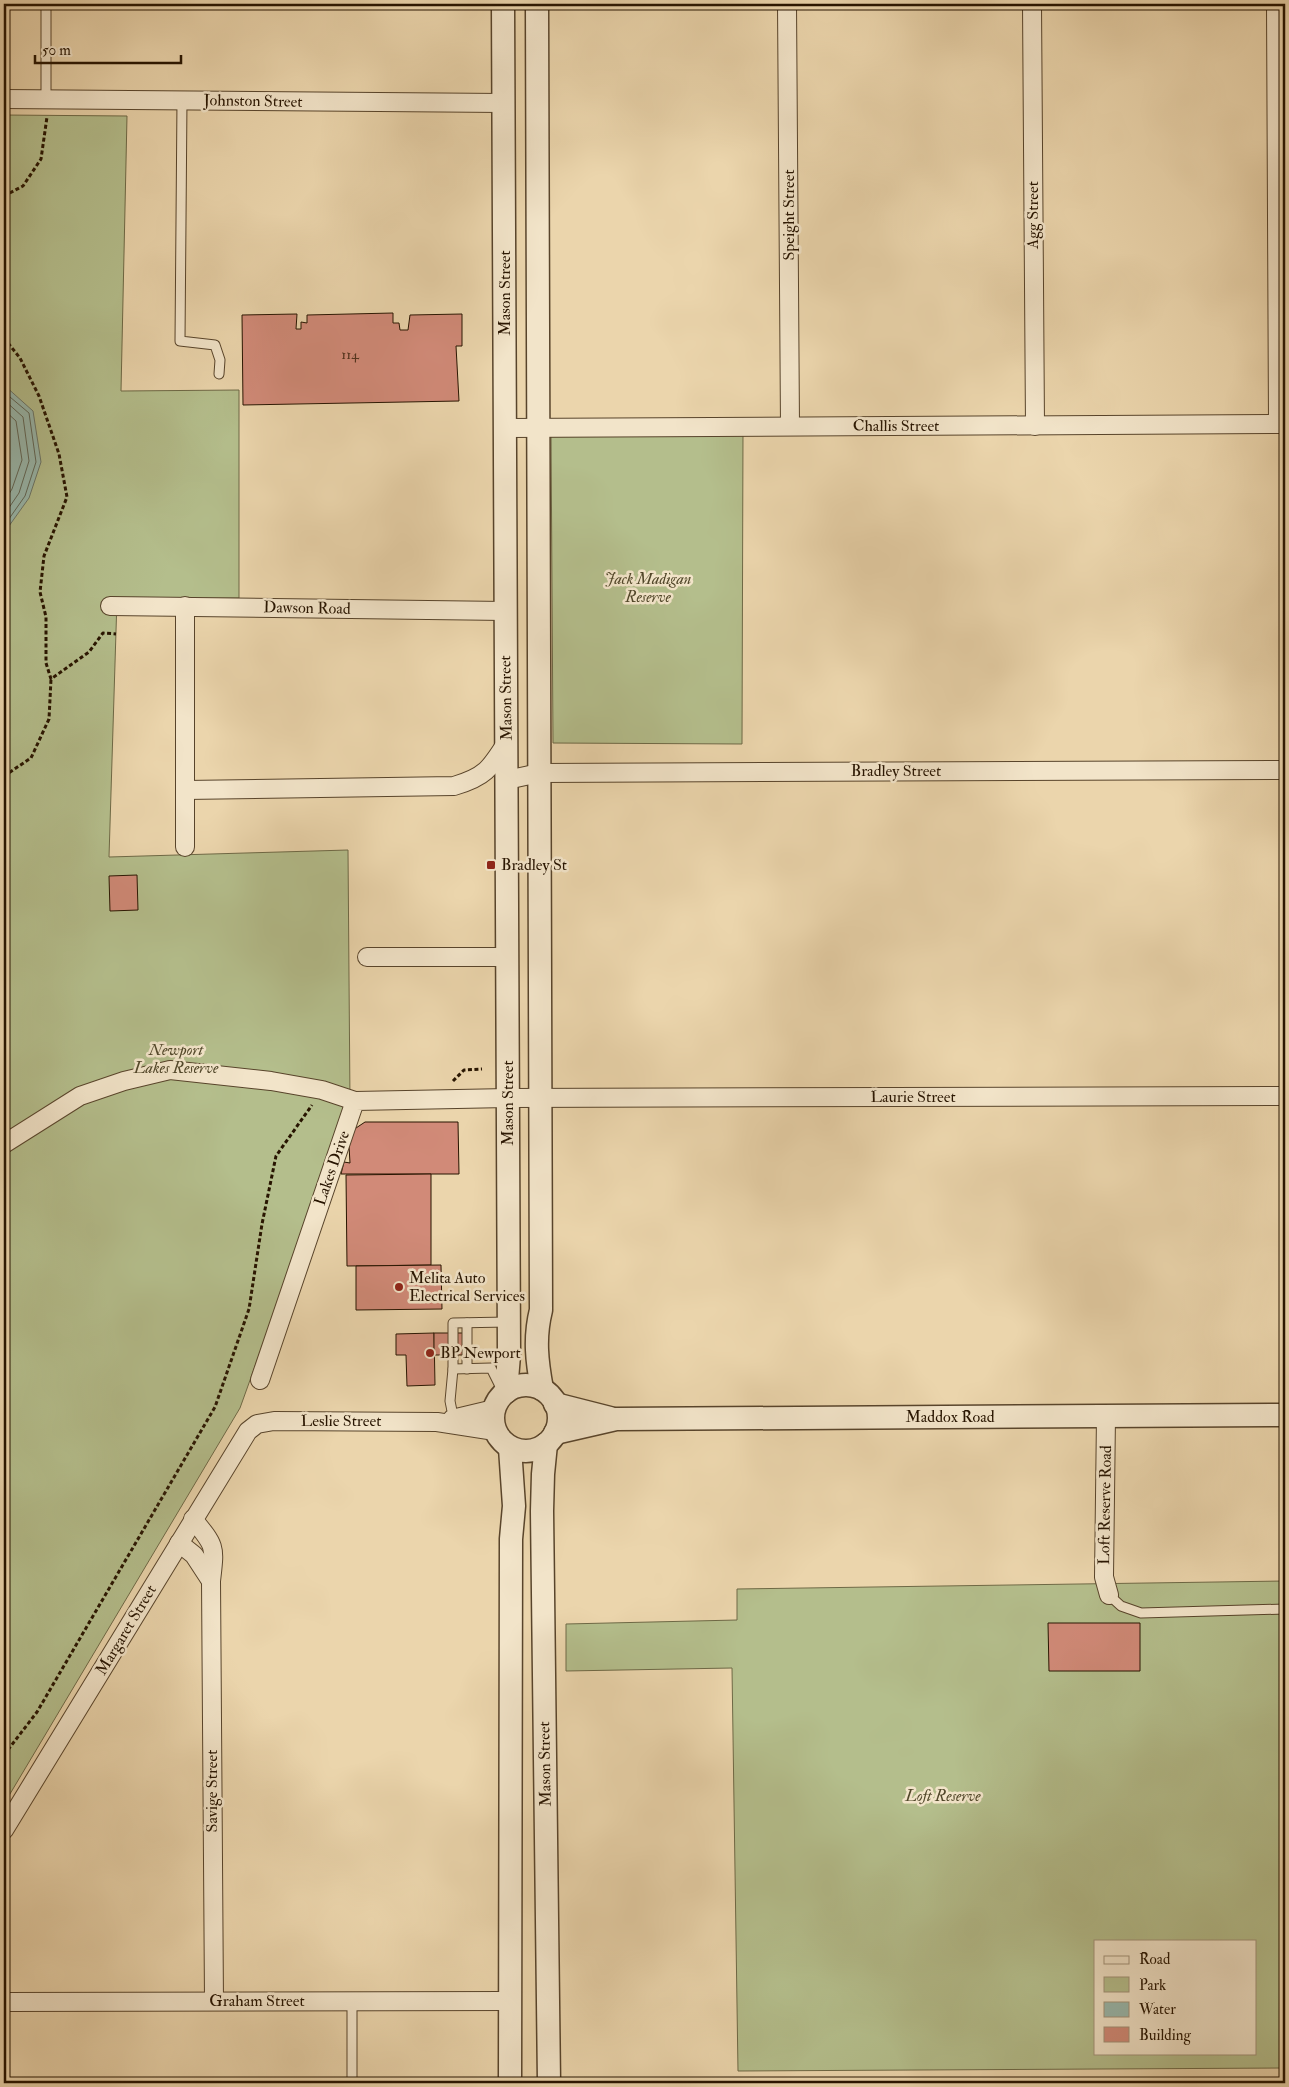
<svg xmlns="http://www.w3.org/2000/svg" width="1289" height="2087" font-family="'IM FELL Double Pica',serif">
	<rect width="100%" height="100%" fill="#ebd5ac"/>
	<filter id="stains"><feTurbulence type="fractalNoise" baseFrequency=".004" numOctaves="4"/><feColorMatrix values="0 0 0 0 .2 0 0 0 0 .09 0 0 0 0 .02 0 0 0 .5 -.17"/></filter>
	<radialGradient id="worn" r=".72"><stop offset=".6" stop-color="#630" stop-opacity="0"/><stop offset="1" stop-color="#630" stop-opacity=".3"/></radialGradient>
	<g fill="#b4be8c" stroke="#6e6946" fill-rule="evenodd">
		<polygon points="4,115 127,116 121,391 239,390 239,598 117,599 109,857 348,850 350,1102 240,1408 4,1804"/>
		<polygon points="551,431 743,433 742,744 553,743"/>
		<path d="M 1285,1581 L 1285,2068 L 738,2071 L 732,1668 L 566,1671 L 566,1624 L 737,1620 L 737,1589 ZM 1095,1941 L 1255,1941 L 1255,2053 L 1095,2053 Z"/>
	</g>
	<polygon fill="#98b8ad" stroke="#6b7668" points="4,385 33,411 41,462 29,498 4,533"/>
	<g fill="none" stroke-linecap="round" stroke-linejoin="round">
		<g stroke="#606656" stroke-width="1">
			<polyline points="4,392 29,413 36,462 25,496 4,526"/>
			<polyline points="4,400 23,417 29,461 19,493 4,515"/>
			<polyline points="4,410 16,421 22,460 12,489 4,502"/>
		</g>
	</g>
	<g fill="#d18a78" stroke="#271400">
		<polygon points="393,313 393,323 399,323 400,330 408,330 410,315 462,314 462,346 456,346 459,401 243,405 242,315 297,314 296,329 301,329 301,322 307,323 307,315"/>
		<polygon points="137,875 138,910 110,911 109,876"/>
		<polygon points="365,1122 458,1122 459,1174 341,1174 344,1162 350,1163 349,1146 353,1130"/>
		<polygon points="431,1174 431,1265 347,1266 346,1175"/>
		<polygon points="441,1265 442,1309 356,1310 356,1266"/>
		<polygon points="434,1333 435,1385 407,1386 406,1355 396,1355 396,1334"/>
		<rect x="434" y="1333" width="36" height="22"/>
		<polygon points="1048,1623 1140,1623 1140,1671 1049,1671"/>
	</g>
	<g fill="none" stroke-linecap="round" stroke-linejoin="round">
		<g stroke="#58442b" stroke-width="11">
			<g id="service">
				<polyline points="46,4 46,99"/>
				<polyline points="182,100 180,341 215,345 220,360 219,374"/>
				<polyline points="453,1369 491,1368 501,1388"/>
				<polyline points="467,1369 467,1323"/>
				<polyline points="454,1421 450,1401 453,1369 453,1323 508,1322"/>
				<polyline points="1109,1595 1121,1606 1141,1613 1285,1609"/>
				<polyline points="352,2001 352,2083"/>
			</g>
		</g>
		<g stroke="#58442b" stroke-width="20">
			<g id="minor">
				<polyline points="787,4 790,426"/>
				<polyline points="1032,4 1035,426"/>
				<polyline points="1276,4 1278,424"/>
				<polyline points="4,99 503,103"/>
				<polyline points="506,428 1285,424"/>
				<polyline points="110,606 505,611"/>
				<polyline points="185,606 185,847"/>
				<polyline points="507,780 539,773 1285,770"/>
				<path d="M 185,790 L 454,786 C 485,777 490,769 507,742"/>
				<polyline points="367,957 507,957"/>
				<polyline points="4,1144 80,1096 124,1081 170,1070 271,1081 322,1090 355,1101"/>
				<polyline points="260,1380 355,1101 508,1098 1285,1096"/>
				<polyline points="1106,1416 1104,1577 1109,1595"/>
				<polyline points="452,1419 494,1409"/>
				<path d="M 193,1519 C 216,1547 215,1546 211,1581 L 214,2001"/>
				<polyline points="179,1543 194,1555 211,1581"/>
				<polyline points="4,1830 248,1431 257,1424 274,1421 437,1422 495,1431"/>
				<polyline points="4,2002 509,2001"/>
			</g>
		</g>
		<g stroke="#58442b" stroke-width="25">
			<g id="tertiary">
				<polyline points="503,4 509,1355 506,1392"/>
				<path d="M 537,4 L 541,1310 C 534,1338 537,1362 542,1389"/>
				<circle cx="526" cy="1418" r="33"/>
				<polyline points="555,1404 610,1418"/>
				<polyline points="555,1433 616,1419 1285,1415"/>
				<polyline points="546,1444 543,1474 542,1511 549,2083"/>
				<polyline points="510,2083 511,1539 514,1506 510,1448"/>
			</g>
		</g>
		<g stroke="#271400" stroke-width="3" stroke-dasharray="4 2.5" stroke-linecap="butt">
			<polyline points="4,196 23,186 41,159 47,117"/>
			<polyline points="4,338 20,358 39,396 59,454 67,497 44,556 40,592 46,617 46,663 51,679 89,652 103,633 116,634"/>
			<polyline points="4,776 31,758 49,719 51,679"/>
			<polyline points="453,1081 464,1070 482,1069"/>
			<polyline points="4,1755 37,1712 215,1407 249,1309 262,1224 276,1156 312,1105"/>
		</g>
		<use href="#service" stroke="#f2e4c9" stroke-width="9"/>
		<use href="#minor" stroke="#f2e4c9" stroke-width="18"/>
		<use href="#tertiary" stroke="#f2e4c9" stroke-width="22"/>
	</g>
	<g fill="#8f2418" stroke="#f2e4c9" stroke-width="2">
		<rect x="486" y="860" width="10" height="10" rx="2.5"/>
		<circle cx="399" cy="1287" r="5"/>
		<circle cx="430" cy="1353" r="5"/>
	</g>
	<g text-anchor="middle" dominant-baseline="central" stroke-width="5" stroke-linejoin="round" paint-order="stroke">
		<g font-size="14" fill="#52321e">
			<text x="350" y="354">114</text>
		</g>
		<g font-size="16" fill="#271400" stroke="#f2e4c9">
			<text transform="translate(253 101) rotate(1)">Johnston Street</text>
			<text transform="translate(789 215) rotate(-90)">Speight Street</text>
			<text transform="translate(1033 215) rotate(-90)">Agg Street</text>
			<text transform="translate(505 293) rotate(-90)">Mason Street</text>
			<text x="896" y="426">Challis Street</text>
			<text transform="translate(307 608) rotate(1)">Dawson Road</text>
			<text transform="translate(506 698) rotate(-91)">Mason Street</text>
			<text x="896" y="771">Bradley Street</text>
			<text x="913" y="1097">Laurie Street</text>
			<text transform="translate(508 1103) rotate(-90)">Mason Street</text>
			<text transform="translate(332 1168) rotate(-71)">Lakes Drive</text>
			<text x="950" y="1417">Maddox Road</text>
			<text x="341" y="1421">Leslie Street</text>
			<text transform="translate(1105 1505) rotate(-89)">Loft Reserve Road</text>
			<text transform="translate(126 1630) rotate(-59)">Margaret Street</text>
			<text transform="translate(545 1764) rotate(-91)">Mason Street</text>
			<text transform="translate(212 1791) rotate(-90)">Savige Street</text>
			<text x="257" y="2001">Graham Street</text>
		</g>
		<g font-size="16" font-style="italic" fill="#51472a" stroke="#f2e4c9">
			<text x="648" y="579">Jack Madigan<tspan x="648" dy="18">Reserve</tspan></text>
			<text x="176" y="1050">Newport<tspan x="176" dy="18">Lakes Reserve</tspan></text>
			<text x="943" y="1796">Loft Reserve</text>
		</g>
		<g font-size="16" fill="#271400" stroke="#f2e4c9" text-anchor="start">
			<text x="501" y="865">Bradley St</text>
			<text x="409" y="1278">Melita Auto<tspan x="409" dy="18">Electrical Services</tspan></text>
			<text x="440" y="1353">BP Newport</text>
		</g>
	</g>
	<rect width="1289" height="2087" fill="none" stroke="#ebd5ac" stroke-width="20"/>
	<rect x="5" y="5" width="1279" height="2077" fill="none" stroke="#271400" stroke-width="2.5"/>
	<rect x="10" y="10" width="1269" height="2067" fill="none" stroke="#271400"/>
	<rect x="1094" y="1940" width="162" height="115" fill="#f2e4c9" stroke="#a19179"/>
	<rect x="1104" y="1956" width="25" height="8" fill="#f2e4c9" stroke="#a19179"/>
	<text x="1139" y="1964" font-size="15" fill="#271400">Road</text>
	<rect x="1104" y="1977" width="25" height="15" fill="#b4be8c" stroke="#a19179"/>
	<text x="1139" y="1990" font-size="15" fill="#271400">Park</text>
	<rect x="1104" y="2002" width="25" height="15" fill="#98b8ad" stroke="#a19179"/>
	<text x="1139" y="2014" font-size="15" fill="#271400">Water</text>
	<rect x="1104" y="2027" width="25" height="15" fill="#d18a78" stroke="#a19179"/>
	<text x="1139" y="2040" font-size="15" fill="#271400">Building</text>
	<path d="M35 55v8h146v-8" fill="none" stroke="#271400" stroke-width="2.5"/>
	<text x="42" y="55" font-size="15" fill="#271400" stroke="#f2e4c9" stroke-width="4" paint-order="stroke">50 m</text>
	<rect width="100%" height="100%" filter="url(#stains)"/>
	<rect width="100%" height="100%" fill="url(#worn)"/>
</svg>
